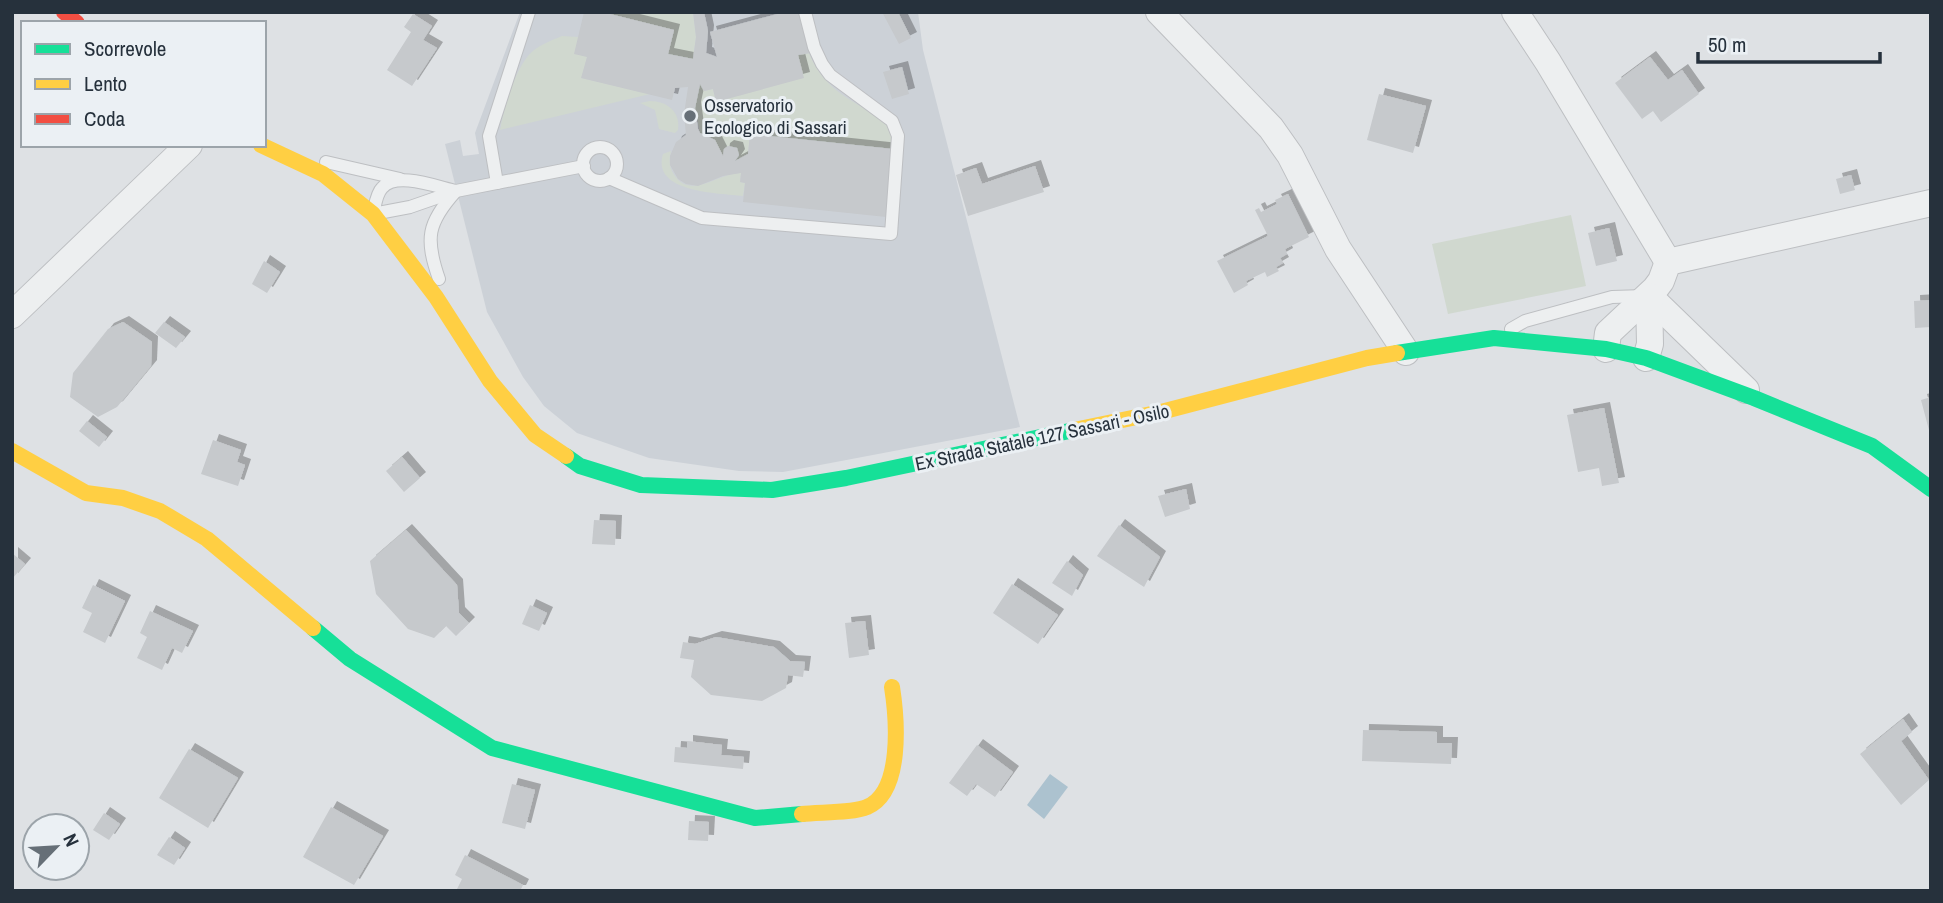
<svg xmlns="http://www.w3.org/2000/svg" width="1943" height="903" font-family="'Archivo Narrow',sans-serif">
	<defs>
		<filter id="shadow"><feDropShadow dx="6" dy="-6" stdDeviation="0" flood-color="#0004"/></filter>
	</defs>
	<rect width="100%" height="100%" fill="#dee1e4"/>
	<polygon fill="#ccd1d7" points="520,12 918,12 923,50 1020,427 783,472 739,471 649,458 577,433 544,406 523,377 487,312 445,144 460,140 463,156 479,154 475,133"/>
	<g fill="#d0d8cf">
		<polygon points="602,12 693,12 696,37 693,59 668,54 674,30"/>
		<path d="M 562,36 L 578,37 L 587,57 L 582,78 L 650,94 L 500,130 C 504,107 513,75 528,56 C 536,46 550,41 562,36 Z"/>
		<path d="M 809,53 C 825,93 855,100 887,123 L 891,132 L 893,149 L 750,134 L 748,154 L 735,161 L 739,155 L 737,148 L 728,146 L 724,149 L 723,156 L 715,140 L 700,133 L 695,108 L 700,84 L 704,91 L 713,89 L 716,102 L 798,55 Z"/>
		<path d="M 650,101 C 667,101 681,112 678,130 L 675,133 L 659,129 L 655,110 L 640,103 Z"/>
		<path d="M 671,151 C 669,159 669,166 673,173 C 690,202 719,172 741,173 L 740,182 L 745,183 L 743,196 C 719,193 651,193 663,154 Z"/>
		<polygon points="1571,215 1586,286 1448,314 1432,244"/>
	</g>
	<polygon fill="#acc2cf" points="1050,774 1068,787 1044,819 1027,805"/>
	<g fill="#c6c9cc" filter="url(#shadow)">
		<polygon points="584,12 602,12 674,30 668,54 693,59 696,37 693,12 704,12 708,31 706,53 717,57 710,32 785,12 799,12 811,53 798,55 804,78 716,102 713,89 704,91 700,84 695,108 698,129 700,133 715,140 723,156 724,149 728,146 737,148 739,155 735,161 748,154 750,134 893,149 886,217 743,202 745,183 740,182 741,173 723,176 698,186 686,184 678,179 670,165 670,156 676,142 686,135 684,114 688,87 675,88 672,100 581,78 587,57 574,54"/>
		<polygon points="882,12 898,12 911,38 899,44"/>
		<polygon points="413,14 432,26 423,40 437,48 412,86 387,70 411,32 404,27"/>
		<polygon points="1650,57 1668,80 1682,70 1699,94 1661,122 1653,111 1642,119 1615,83"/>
		<polygon points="902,67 909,94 892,99 883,72"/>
		<polygon points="1379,94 1426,106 1413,153 1367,140"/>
		<polygon points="1035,166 1044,192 968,216 956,175 976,168 982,184"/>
		<polygon points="1851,175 1855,190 1840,194 1836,179"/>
		<polygon points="1288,194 1309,237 1285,249 1287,254 1280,258 1283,263 1276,267 1279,271 1267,277 1265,272 1246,281 1248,285 1234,293 1217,261 1268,236 1255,210 1259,208 1261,212 1277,204 1275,200"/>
		<polygon points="1609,228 1617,261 1596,266 1588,233"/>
		<polygon points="264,261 280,272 267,293 252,284"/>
		<polygon points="1931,300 1931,327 1915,328 1914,301"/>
		<polygon points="123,322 152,342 151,366 117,407 98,417 70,397 73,373 108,329"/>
		<polygon points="164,322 185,337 176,348 155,333"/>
		<polygon points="1931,397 1931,433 1930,434 1921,400"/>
		<polygon points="1604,408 1619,483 1602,486 1599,468 1578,472 1567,415"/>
		<polygon points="87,421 107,437 99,447 79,431"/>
		<polygon points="213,440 241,450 237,462 245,465 238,486 201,474"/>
		<polygon points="402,457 420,478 404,492 386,471"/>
		<polygon points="1186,489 1190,509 1165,517 1158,496"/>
		<polygon points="594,520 616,521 615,545 592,544"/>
		<polygon points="1119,525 1160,557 1144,587 1097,556"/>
		<polygon points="406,530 457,585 459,613 469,623 456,636 446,626 434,638 408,629 376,594 370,561"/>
		<polygon points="12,553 25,564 12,579"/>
		<polygon points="1067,561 1083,575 1072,596 1052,583"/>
		<polygon points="1012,584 1058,615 1038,644 993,613"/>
		<polygon points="93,585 125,601 105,643 83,632 92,613 82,608"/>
		<polygon points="530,605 547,613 539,631 522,624"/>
		<polygon points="150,611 193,631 182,653 172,648 162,670 137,658 147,637 140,633"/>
		<polygon points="865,621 869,655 849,658 845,623"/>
		<polygon points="716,637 774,647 790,661 805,662 803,677 788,675 786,688 762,701 711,695 691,677 694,660 680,658 683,642 695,644"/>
		<polygon points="1903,719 1912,732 1901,741 1929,780 1901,805 1860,754"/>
		<polygon points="1363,730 1437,732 1437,743 1452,743 1451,764 1362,761"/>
		<polygon points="687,741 722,745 721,755 744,757 743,769 674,762 675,747 687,748"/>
		<polygon points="977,745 1013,772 995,797 976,784 967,796 949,783"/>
		<polygon points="189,749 238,778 208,828 159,798"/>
		<polygon points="512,784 535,790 525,829 502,823"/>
		<polygon points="331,807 383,836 354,885 303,857"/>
		<polygon points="104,813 120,824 109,840 93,830"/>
		<polygon points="689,821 709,822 708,841 688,840"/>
		<polygon points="169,837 185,848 174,865 157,855"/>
		<polygon points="465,855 523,885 520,891 456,891 462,879 455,875"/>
	</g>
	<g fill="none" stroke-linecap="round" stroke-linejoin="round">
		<g stroke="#bdbfc2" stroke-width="14">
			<g id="lane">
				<circle cx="600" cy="164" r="17"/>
				<polyline points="326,162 400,179"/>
				<polyline points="609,178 702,218 891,234 898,136 892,121 830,75 822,64 814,47 805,12"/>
				<polyline points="497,183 489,136 529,12"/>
				<path d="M 456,191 C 437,187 396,171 382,188 C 376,194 375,207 373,214 L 410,207 L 456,191 L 584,166"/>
				<path d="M 439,279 C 425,239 427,223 456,191"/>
				<polyline points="1511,329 1525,321 1612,297 1645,296"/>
			</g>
		</g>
		<g stroke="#bdbfc2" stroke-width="28">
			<g id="street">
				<polyline points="1159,12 1271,128 1290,155 1338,249 1406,352"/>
				<polyline points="1515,12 1548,62 1668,262"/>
				<polyline points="1649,296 1746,390"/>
				<polyline points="12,315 189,145"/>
				<polyline points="1606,349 1608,333 1655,289 1661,281 1668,262 1931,203"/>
				<polyline points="1646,358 1650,344 1649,296"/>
			</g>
		</g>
		<use href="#lane" stroke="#edeff0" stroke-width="12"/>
		<use href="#street" stroke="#edeff0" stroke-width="26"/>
		<g stroke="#16e098" stroke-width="16">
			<polyline points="1397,353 1494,338 1606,349 1646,358 1754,398 1872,446 1931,489"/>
			<polyline points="566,456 580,466 641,485 772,490 846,478 1074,430"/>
			<polyline points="313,628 350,659 492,748 755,818 802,814"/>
		</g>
		<g stroke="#ffcf43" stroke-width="16">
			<polyline points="261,145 323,174 373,214 436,297 490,381 535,435 566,456"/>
			<polyline points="1074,430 1161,412 1367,358 1397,353"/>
			<polyline points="12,451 86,493 123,498 160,511 207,539 313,628"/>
			<path d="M 802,814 C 818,812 854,813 867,807 C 903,792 897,719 892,687"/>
		</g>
		<polyline stroke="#f24e42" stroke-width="16" points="64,12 77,23"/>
	</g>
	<circle fill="#666f77" stroke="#ebf0f4" stroke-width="2.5" cx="690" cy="116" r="7"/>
	<g text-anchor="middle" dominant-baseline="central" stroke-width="6" stroke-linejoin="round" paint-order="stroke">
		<g font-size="19" fill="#26313c" stroke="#ebf0f4" text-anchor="start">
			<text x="704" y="105">Osservatorio<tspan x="704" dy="22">Ecologico di Sassari</tspan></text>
		</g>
		<g font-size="19" fill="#26313c" stroke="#ebf0f4">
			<text transform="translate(1042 437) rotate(-12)">Ex Strada Statale 127 Sassari - Osilo</text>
		</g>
	</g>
	<rect width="1943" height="903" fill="none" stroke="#26313c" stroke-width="28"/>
	<rect x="21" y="21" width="245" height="126" fill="#ebf0f4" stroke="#9ca4aa" stroke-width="2"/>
	<rect x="35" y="44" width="35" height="10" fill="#16e098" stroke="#9ca4aa" stroke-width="2"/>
	<text x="84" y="56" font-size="21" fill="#26313c">Scorrevole</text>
	<rect x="35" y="79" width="35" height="10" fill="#ffcf43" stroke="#9ca4aa" stroke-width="2"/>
	<text x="84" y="91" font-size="21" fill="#26313c">Lento</text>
	<rect x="35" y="114" width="35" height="10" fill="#f24e42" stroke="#9ca4aa" stroke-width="2"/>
	<text x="84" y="126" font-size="21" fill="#26313c">Coda</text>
	<g transform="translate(56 847) rotate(65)"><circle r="33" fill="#ebf0f4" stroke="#9ca4aa" stroke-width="2"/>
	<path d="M0-5L12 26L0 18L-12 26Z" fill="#666f77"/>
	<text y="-10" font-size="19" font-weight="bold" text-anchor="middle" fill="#26313c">N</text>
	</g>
	<path d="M1698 52v10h182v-10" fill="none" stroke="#26313c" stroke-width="3.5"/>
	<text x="1708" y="52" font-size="21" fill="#26313c" stroke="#ebf0f4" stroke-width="5" paint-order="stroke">50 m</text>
</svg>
